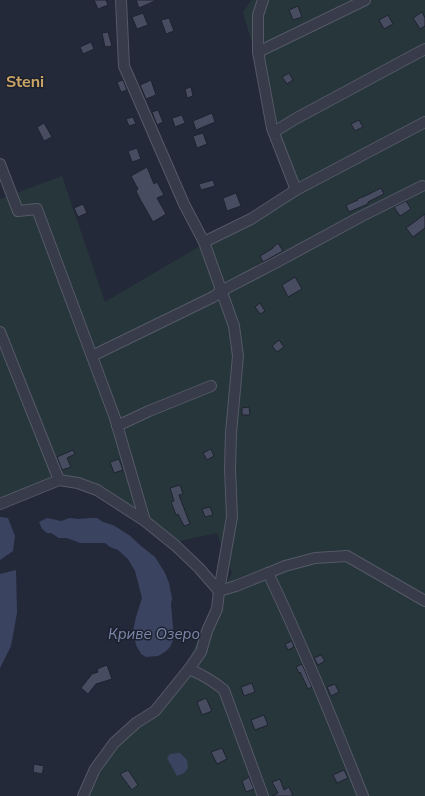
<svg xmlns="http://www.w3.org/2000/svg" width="425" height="796" font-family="'Nunito Sans',sans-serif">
	<rect width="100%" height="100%" fill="#242939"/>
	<polygon fill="#27363b" points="251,0 425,0 425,796 88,796 111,754 122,740 146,720 161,712 181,677 204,626 232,573 217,533 175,542 94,483 55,477 0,502 0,199 62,176 105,302 293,191 294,183 243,13"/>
	<g fill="#3a4461">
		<polygon points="0,517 8,518 15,536 13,551 0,560"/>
		<polygon points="47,518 61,521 70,518 78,519 91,518 97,518 103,522 113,525 129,535 141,546 155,557 165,573 169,583 172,598 171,605 174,638 170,647 165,652 158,656 146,657 141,654 136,645 133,631 136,617 142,598 135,571 128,559 118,550 110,547 105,543 80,543 67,538 59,538 51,533 47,533 42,529 39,522"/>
		<polygon points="16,570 17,613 11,646 0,668 0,574"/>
		<polygon points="180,753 187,760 188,768 184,773 177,776 167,758 170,754"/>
	</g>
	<g fill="#484c60" stroke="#1e2330">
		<polygon points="94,0 106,0 108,5 98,9"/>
		<polygon points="136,0 157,0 139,8"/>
		<polygon points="298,6 302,17 293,20 289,10"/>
		<polygon points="422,12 425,18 425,26 420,29 413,18"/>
		<polygon points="143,13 148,25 137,29 132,17"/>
		<polygon points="388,15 393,24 384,29 379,20"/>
		<polygon points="169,18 174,31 166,34 161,20"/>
		<polygon points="108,32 112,46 105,47 102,33"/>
		<polygon points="91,42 94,49 83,54 80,47"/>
		<polygon points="289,73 293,80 287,84 282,77"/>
		<polygon points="123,80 127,90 121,92 117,82"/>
		<polygon points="151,80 156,95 146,99 140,85"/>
		<polygon points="191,87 193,96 187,98 185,89"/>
		<polygon points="158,110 163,122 157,125 152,112"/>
		<polygon points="212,113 215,122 196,130 193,121"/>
		<polygon points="182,115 185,123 175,127 172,118"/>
		<polygon points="133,117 136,124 129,126 126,119"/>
		<polygon points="359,120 363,127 355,131 351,124"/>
		<polygon points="44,123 52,137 44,141 37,127"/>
		<polygon points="203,133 207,144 197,148 193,136"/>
		<polygon points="137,148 141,159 132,162 128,151"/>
		<polygon points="147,167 154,184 157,182 164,195 157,198 166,214 153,222 141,201 136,191 138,189 131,176"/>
		<polygon points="213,180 215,186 201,190 199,184"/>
		<polygon points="381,188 384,194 368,202 368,204 349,212 346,205 358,200 357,199 365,196"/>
		<polygon points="236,193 241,206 227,211 223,198"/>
		<polygon points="406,201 411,209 400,216 394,207"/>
		<polygon points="83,204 87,213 78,217 74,208"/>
		<polygon points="425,214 425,228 413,237 406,228"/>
		<polygon points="278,243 283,251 263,262 260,256 273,248 273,247"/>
		<polygon points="295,277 302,289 288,297 282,285"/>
		<polygon points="260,303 265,311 260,314 255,307"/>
		<polygon points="279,340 284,347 277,352 272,346"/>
		<polygon points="249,407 250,415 242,415 242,408"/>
		<polygon points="211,449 214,456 207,460 203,453"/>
		<polygon points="73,450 75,454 67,458 71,467 62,470 57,457"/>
		<polygon points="119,459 123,470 114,473 110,462"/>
		<polygon points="180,485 183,494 179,495 190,524 184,526 178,514 176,515 171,502 174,501 170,488"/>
		<polygon points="210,507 213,515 205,517 202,509"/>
		<polygon points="292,641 294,647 288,650 285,644"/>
		<polygon points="321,655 325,661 318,665 314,658"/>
		<polygon points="302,664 312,687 308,689 300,672 299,673 296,667"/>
		<polygon points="107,665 112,679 96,684 88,694 81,688 92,674 98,672 97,669"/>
		<polygon points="252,683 255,692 244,696 241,687"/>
		<polygon points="335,684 339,692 331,696 327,687"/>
		<polygon points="206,698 212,711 202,715 197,702"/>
		<polygon points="264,715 268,725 255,730 251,720"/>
		<polygon points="222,748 227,759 217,764 211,752"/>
		<polygon points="34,764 44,766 42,774 33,772"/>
		<polygon points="128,770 138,785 132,790 120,774"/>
		<polygon points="344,770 348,778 337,783 333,775"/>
		<polygon points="249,777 254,789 246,792 242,781"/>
		<polygon points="280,779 284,790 289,787 293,796 272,796 278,793 272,782"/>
	</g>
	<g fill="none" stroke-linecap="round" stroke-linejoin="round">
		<g stroke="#555967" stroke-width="12">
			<g id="minor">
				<polyline points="263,0 258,15 258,52 272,128 296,190"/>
				<polyline points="258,52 365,0"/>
				<polyline points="274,132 295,119 425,49"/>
				<polyline points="0,164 18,211 37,209 115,418 145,521"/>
				<polyline points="204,242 251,219 296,190 425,122"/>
				<polyline points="0,332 59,480"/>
				<polyline points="92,356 213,297 221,291 277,262 360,217 422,186"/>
				<polyline points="117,426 149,411 211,386"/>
				<path d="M 0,504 L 59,480 L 78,483 L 97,490 L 145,521 L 176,546 L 199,568 L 219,591 L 236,586 L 268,573 C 303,646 333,721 363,796"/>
				<polyline points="268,573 285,566 315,558 347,556 425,601"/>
				<path d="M 189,669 C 203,675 212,680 224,690 L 263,796"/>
				<polyline points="83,796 95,769 114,743 136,723 155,711 189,669 201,652 207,631 217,609 219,591 232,517 230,468 231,433 238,356 234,326 204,242 184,204 124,66 121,0"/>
			</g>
		</g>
		<use href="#minor" stroke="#373b4a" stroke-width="10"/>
	</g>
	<g text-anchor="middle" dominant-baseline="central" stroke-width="3" stroke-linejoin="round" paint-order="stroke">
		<g font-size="15" font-style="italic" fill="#7c88ab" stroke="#1c212e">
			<text x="154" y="634">Криве Озеро</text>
		</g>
		<g font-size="16" font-weight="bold" fill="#cca566" stroke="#1c212e">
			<text x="25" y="82">Steni</text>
		</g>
	</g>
</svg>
